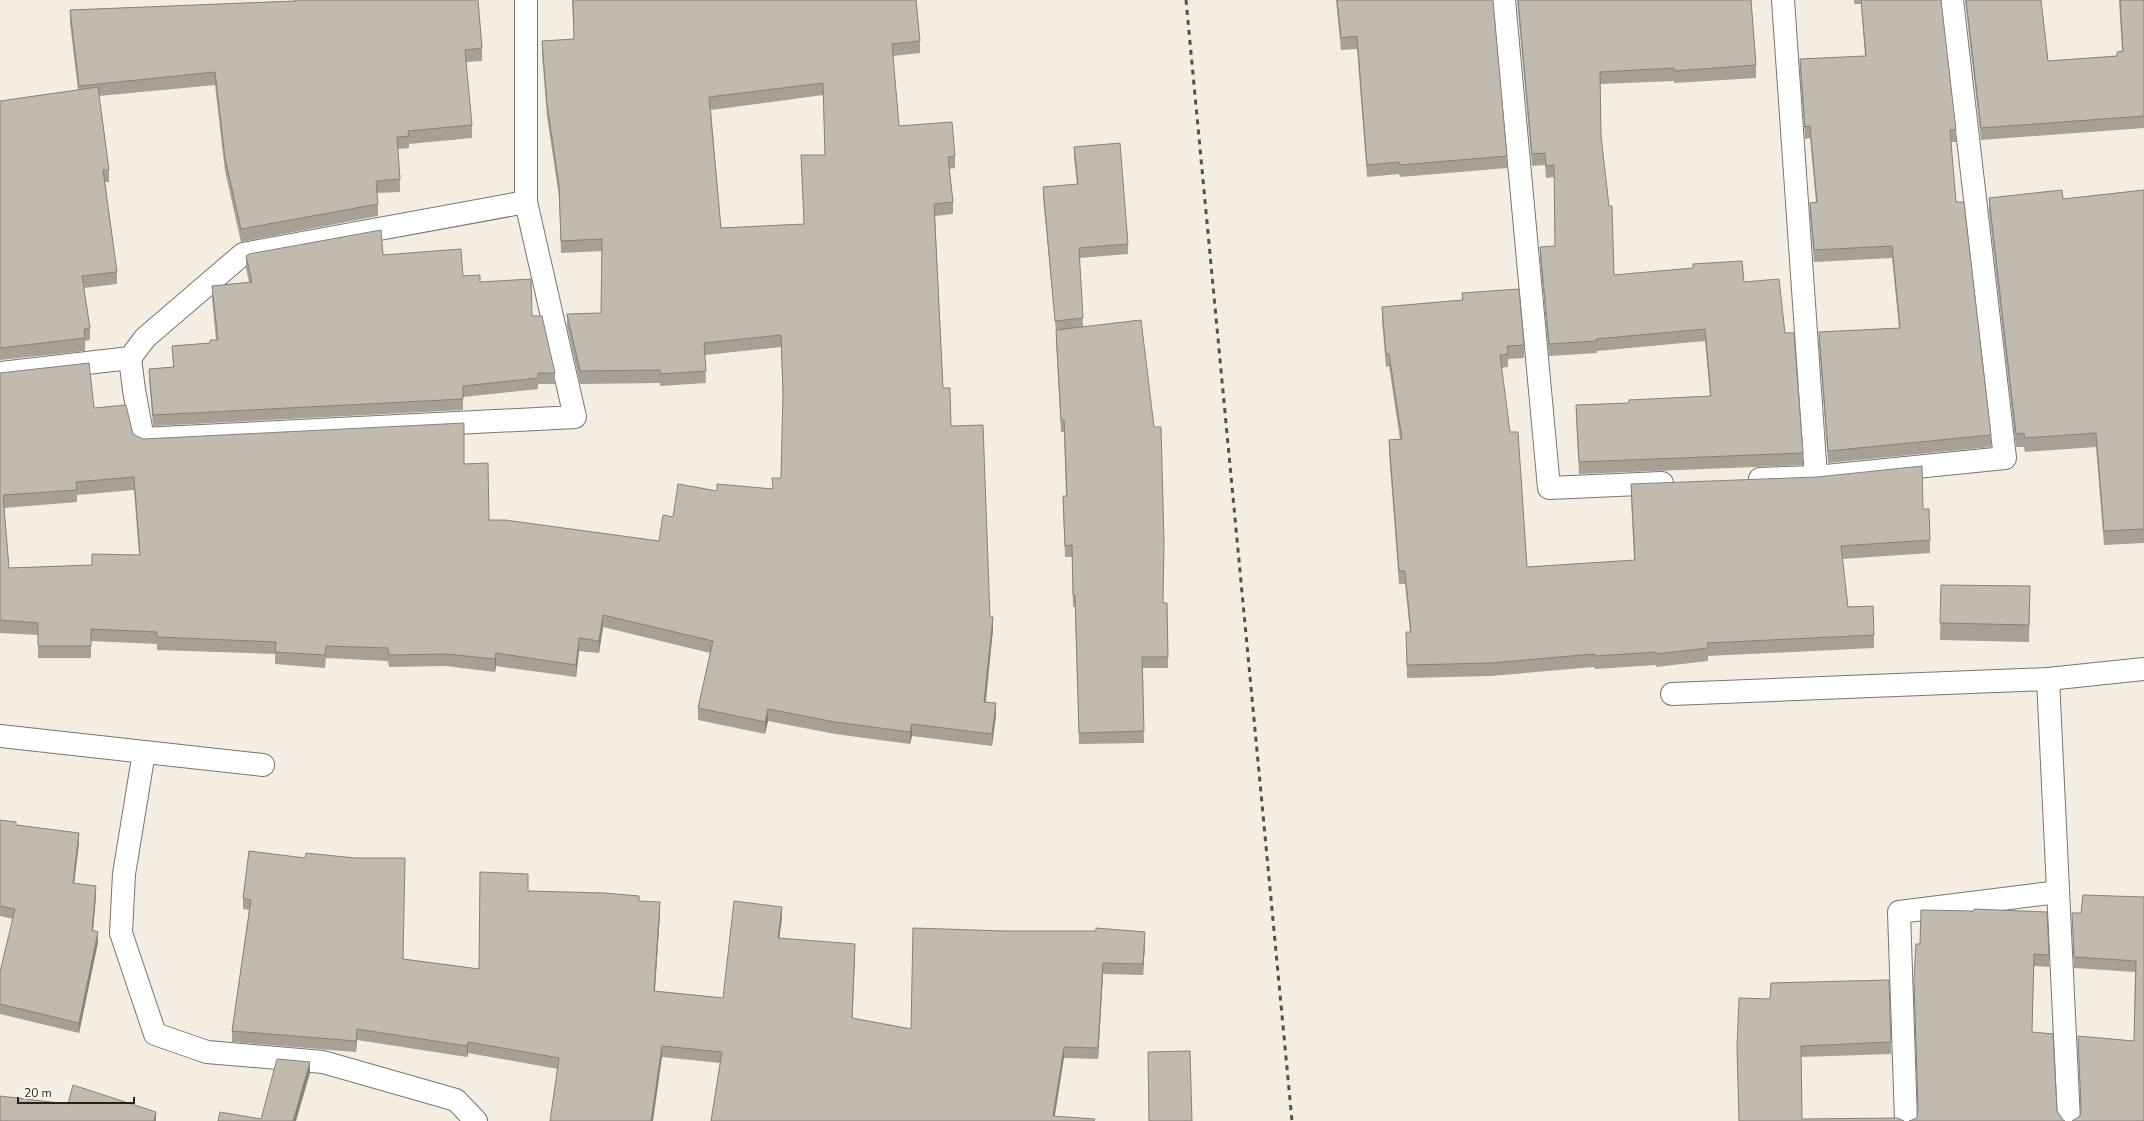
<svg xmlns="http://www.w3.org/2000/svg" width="2144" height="1121" font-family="'Nunito Sans',sans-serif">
	<rect width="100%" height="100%" fill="#f4ede1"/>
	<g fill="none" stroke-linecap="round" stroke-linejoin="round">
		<g stroke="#7b756b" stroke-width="24">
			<g id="street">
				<polyline points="1504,0 1549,488 1662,483"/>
				<polyline points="1783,0 1816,477"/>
				<polyline points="130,358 134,390 143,439 575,417 526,202 526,0"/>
				<polyline points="0,373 130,358 145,338 243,254 526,202"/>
				<polyline points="1760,479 1816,477 2005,458 1952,0"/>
				<polyline points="2048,679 2069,1121"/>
				<polyline points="1672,694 2048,679 2144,669"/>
				<polyline points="0,736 263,765"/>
				<polyline points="144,752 124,874 121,933 155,1034 207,1052 323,1062 456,1100 476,1121"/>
				<polyline points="1906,1121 1899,912 2058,892"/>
			</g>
		</g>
		<use href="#street" stroke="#fff" stroke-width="22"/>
		<polyline stroke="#54514a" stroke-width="3" stroke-dasharray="5 5" stroke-linecap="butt" points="1186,0 1292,1121"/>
	</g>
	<g fill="#a6a096" fill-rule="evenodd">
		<polygon points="294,0 478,0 482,48 482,61 466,62 472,125 472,138 409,144 409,148 398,149 400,179 400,192 377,193 378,204 378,216 241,242 225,171 215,85 99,96 109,170 109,182 105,182 117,272 117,284 84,288 90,328 90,340 85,341 85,351 0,360 0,101 78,90 70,23 70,10 294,1"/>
		<path d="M 572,0 L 916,0 L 920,41 L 920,53 L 893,56 L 899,126 L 955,156 L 955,168 L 949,169 L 953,202 L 953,214 L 935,216 L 943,388 L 993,629 L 986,702 L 996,715 L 992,746 L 912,736 L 910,744 L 835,734 L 768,721 L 765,734 L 698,720 L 698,708 L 710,653 L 603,627 L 599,653 L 579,651 L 576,677 L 496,666 L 495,672 L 446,666 L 389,667 L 388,661 L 326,658 L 325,668 L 275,664 L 275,654 L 157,650 L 157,644 L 91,641 L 91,658 L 38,658 L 38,635 L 0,633 L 0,373 L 94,408 L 133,434 L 143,439 L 464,464 L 489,520 L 659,541 L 673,517 L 717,491 L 772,489 L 781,478 L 783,400 L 781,347 L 705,355 L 706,383 L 660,386 L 660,383 L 580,384 L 567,326 L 567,314 L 601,313 L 602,251 L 561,253 L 559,197 L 547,116 L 542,54 L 542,41 L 574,39 ZM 823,95 L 825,155 L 801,155 L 804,224 L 721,228 L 711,110 ZM 134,490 L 139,555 L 92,565 L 9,568 L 4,508 L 77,502 L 77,495 Z"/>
		<polygon points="1336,0 1493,0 1507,156 1507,168 1400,177 1399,174 1367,177 1357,49 1341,50"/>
		<polygon points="1517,0 1751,0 1756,65 1756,78 1674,83 1674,81 1600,84 1601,136 1614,275 1744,282 1785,333 1803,453 1803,465 1579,474 1576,417 1576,405 1629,403 1710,396 1705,341 1597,351 1597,353 1549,356 1540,259 1540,247 1555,246 1554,177 1546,178 1545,165 1532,166"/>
		<polygon points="1854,0 1941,0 1956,130 1956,142 1951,142 1956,202 1991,435 1991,447 1828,463 1819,344 1819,332 1899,328 1892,258 1814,262 1810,215 1810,203 1816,202 1810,138 1805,139 1800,71 1800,59 1865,56 1861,4 1854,4"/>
		<polygon points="1965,0 2041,0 2048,61 2117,56 2117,52 2122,51 2119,0 2144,0 2144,128 1981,140"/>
		<polygon points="1074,147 1128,244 1128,254 1079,258 1083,326 1163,603 1167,603 1168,668 1143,668 1144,743 1079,744 1075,607 1073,607 1072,557 1065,557 1063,508 1063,496 1066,496 1064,432 1061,432 1056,341 1056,331 1043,197 1043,187 1077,185 1074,157"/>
		<polygon points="2144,190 2144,543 2104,545 2096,447 2025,452 2024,447 2016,447 1989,212 1989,198 2063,199"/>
		<polygon points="383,255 463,276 480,282 532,316 555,373 555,384 538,384 538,389 463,397 463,410 153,426 149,380 149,369 173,367 172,346 210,343 216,340 212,298 212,286 249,282 246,268 246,256"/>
		<polygon points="1462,293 1524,345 1524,358 1508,359 1508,367 1501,368 1527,567 1634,560 1631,497 1631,484 1923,509 1930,540 1930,553 1842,559 1848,607 1874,635 1874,648 1708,656 1708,661 1656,667 1656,665 1595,669 1594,667 1491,676 1407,678 1406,632 1410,632 1405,584 1399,584 1389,453 1389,440 1400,439 1389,366 1386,367 1382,320 1382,307 1462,300"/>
		<polygon points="1941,585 2030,603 2029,642 1940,640"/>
		<polygon points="0,820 79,843 74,883 96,896 93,930 98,942 79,1033 0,1014 0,972 13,919 0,916"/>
		<polygon points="249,851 403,959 479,969 528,891 639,901 660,913 655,991 723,998 782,918 779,938 855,955 852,1019 911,1029 1145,943 1143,975 1103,974 1098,1059 1064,1058 711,1121 720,1063 662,1057 558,1069 468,1053 467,1057 357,1040 356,1052 232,1042 232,1031 249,910 243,909 243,898"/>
		<polygon points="2144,897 2144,1121 2080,1116 2081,1111 2078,1036 2134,1041 2135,972 2074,968 2072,913 2081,913"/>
		<polygon points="1916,944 2049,955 2049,967 2034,966 2032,1032 2057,1111 2063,1120 1917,1118 1918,1111 1914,991"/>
		<polygon points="1770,999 1891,1042 1891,1054 1801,1057 1802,1119 1904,1121 1739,1121 1737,1047"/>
	</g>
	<g fill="#87827a">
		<polygon points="603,615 603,627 599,653 599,641"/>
		<polygon points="993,617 993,629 984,714 984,702"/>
		<polygon points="579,638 579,651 576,677 576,665"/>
		<polygon points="496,653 496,666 495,672 495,659"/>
		<polygon points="996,703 996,715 992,746 992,734"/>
		<polygon points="768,709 768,721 765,734 765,722"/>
		<polygon points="912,724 912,736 910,744 910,732"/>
		<polygon points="79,833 79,843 73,893 73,883"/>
		<polygon points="96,886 96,896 92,941 92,930"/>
		<polygon points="660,902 660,913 654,1002 654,991"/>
		<polygon points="782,907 782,918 778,949 778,938"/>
		<polygon points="98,932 98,942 79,1033 79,1023"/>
		<polygon points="1145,932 1145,943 1143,975 1143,964"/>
		<polygon points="855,944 855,955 852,1030 852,1018"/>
		<polygon points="1103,963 1103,974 1098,1059 1098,1048"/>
		<polygon points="357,1029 357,1040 356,1052 356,1041"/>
		<polygon points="468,1042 468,1053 467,1057 467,1046"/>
		<polygon points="662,1046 662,1057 653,1121 651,1121"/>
		<polygon points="1064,1047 1064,1058 1054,1121 1053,1116"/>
		<polygon points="310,1062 310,1073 296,1121 293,1121"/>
		<polygon points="156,1112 156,1121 154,1121"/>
	</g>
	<g fill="#c1baaf" stroke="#87827a" fill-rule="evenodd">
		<polygon points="296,0 478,0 482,48 465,50 472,125 408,131 409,136 397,137 400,179 376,181 378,204 241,229 225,158 215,72 79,86 70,10 296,1"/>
		<path d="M 573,0 L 916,0 L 920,41 L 892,44 L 899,126 L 952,122 L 955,156 L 948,157 L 953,202 L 934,204 L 943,388 L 950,388 L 951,426 L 983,425 L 990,617 L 993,617 L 984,702 L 996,703 L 992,734 L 912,724 L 910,732 L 835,722 L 768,709 L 765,722 L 698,708 L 713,641 L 603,615 L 599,641 L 579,638 L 576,665 L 496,653 L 495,659 L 446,654 L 389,655 L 388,648 L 326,646 L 325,655 L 275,652 L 276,642 L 157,637 L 157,632 L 91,629 L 91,646 L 38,646 L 38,623 L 0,620 L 0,373 L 89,363 L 94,408 L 126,405 L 133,434 L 143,439 L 464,423 L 464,464 L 488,463 L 489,520 L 505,520 L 659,541 L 663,515 L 673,517 L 678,484 L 717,491 L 717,484 L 773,489 L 772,478 L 781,478 L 783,392 L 781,335 L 704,343 L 706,371 L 660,374 L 660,370 L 580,371 L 567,314 L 601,313 L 602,239 L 561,241 L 559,185 L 547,104 L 542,41 L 574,39 ZM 823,83 L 825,155 L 801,155 L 804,224 L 721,228 L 709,97 ZM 134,477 L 140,555 L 92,554 L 92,565 L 9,568 L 3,495 L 77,490 L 76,482 Z"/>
		<polygon points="1337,0 1493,0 1507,156 1400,165 1399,162 1367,165 1357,36 1341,38"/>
		<polygon points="1518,0 1751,0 1756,65 1674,71 1674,68 1600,72 1601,136 1609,206 1612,206 1614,275 1693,268 1693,264 1742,261 1744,282 1779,279 1785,333 1794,333 1803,453 1579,462 1576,405 1629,403 1629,400 1711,396 1705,329 1596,339 1597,341 1549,344 1540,247 1555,246 1554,165 1546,166 1545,153 1532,154"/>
		<polygon points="1861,0 1941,0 1956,130 1950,130 1956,202 1964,202 1991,435 1828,451 1819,332 1900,328 1892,246 1814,250 1810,203 1817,202 1810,126 1805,127 1800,59 1866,56"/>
		<polygon points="1966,0 2041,0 2048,61 2117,56 2117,52 2123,51 2120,0 2144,0 2144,116 1981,128"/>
		<polygon points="98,87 109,170 103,170 117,272 82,276 90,328 84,329 85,338 0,348 0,101"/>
		<polygon points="1120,143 1128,244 1079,248 1083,318 1055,321 1043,187 1078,184 1074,147"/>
		<polygon points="2062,190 2063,199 2144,190 2144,529 2104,531 2096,433 2025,438 2024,433 2016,434 1989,198"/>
		<polygon points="381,230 383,255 461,249 463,276 480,275 480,282 531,279 532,316 542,316 555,373 538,373 538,378 463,386 463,399 153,415 149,369 174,367 172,346 210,343 210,340 218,340 212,286 252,282 246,256 249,254"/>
		<polygon points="1519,289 1524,345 1507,346 1508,354 1500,355 1510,432 1518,432 1527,567 1635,560 1631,484 1817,477 1922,466 1923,509 1929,509 1930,540 1841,546 1848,607 1873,606 1874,635 1707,643 1708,648 1656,654 1656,652 1595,656 1594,654 1491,663 1407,665 1406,632 1411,632 1405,571 1399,571 1389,440 1402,439 1389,354 1386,354 1382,307 1463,300 1462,293"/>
		<polygon points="1141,320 1154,427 1161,427 1164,542 1163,603 1167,603 1168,657 1142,657 1144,731 1079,733 1075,595 1073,595 1072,545 1065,546 1063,496 1067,496 1064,420 1061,420 1056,330"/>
		<polygon points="1941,585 2030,586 2029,625 1940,623"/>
		<polygon points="0,820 16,822 16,825 79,833 73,883 96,886 92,930 98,932 79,1023 0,1004 0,972 15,909 0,906"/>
		<polygon points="249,851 305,858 306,853 355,858 405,858 403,959 479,969 480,872 528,874 528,891 604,893 639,896 639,901 660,902 654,991 723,998 734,901 782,907 778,938 855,944 852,1018 911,1029 913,928 1005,931 1096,931 1096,928 1145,932 1143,964 1103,963 1098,1048 1064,1047 1053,1116 1095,1119 1094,1121 711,1121 722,1052 662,1046 651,1121 550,1121 559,1058 468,1042 467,1046 357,1029 356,1041 232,1031 251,900 243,898"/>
		<polygon points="2083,895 2144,897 2144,1121 2072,1121 2080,1116 2081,1109 2078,1036 2134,1041 2136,961 2074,957 2072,913 2081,913"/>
		<polygon points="1974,909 2047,912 2049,955 2034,954 2032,1032 2053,1034 2057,1111 2063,1120 2065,1121 1909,1121 1917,1118 1918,1109 1914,979 1916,944 1920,944 1921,910 1974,911"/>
		<polygon points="1889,980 1891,1042 1801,1046 1802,1119 1898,1118 1904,1121 1739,1121 1737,1047 1739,998 1770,999 1771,983"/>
		<polygon points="1190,1051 1192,1121 1149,1121 1148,1052"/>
		<polygon points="277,1059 310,1062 293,1121 218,1121 220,1112 261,1119"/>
		<polygon points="73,1085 156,1112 154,1121 0,1121 0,1096 68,1104"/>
	</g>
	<path d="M18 1097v6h116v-6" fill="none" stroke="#24221d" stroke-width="2"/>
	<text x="24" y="1097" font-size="12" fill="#24221d" stroke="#fefaf3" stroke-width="3" paint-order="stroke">20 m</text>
</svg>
